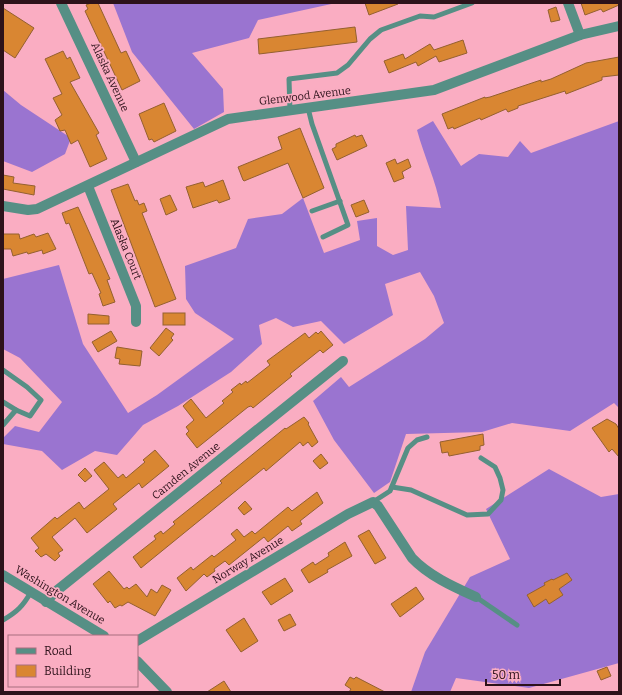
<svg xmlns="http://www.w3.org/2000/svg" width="622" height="695" font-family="Bitter,serif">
	<rect width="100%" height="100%" fill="#faadc2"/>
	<g fill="#9a74d0">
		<polygon points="113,3 336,3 258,20 249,38 192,53 223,89 224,112 194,129 132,52"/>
		<polygon points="3,90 21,105 71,138 65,154 32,172 3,161"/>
		<path d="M 433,121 L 461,166 L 479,154 L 508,157 L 520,141 L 531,153 L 619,121 L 619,408 L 614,403 L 570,431 L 512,423 L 482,432 L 406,434 L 390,482 L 374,493 L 334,440 L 313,401 L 341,377 L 349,387 L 425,339 L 444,323 L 434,296 L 420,272 L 385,284 L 393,315 L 344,344 L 321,321 L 293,327 L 276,318 L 259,325 L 262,344 L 231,372 L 178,406 L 143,425 L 117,455 L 95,451 L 62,470 L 42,451 L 3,444 L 3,438 L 15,426 L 39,432 L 62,402 L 20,358 L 3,349 L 3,279 L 59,265 L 83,344 L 128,413 L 157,395 L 234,339 L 195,313 L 186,299 L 185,266 L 236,248 L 248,219 L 282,214 L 303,198 L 324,253 L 360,240 L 357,221 L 377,218 L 377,246 L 393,255 L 408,250 L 406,206 L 441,208 C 436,181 424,156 417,130 Z"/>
		<polygon points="549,469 601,497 619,494 619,663 529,688 456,678 450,692 411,692 425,652 470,577 510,559 486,509"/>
	</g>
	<g fill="#d98632" stroke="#94602f">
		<polygon points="91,3 98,3 121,53 126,51 140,81 122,90 85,11 88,9 86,5"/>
		<polygon points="365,3 398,3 398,4 369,15"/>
		<polygon points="581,3 619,3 619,5 603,12 601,9 585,15"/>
		<polygon points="556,7 560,20 551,22 548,10"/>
		<polygon points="3,8 34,28 15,58 3,50"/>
		<polygon points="355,27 357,42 259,54 258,39"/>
		<polygon points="463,40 467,53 439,62 436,56 418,66 416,62 389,73 384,61 403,54 405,59 430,44 434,50"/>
		<polygon points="63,51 67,59 70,57 80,78 70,82 99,133 96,135 107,159 90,167 78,140 71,144 65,130 60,131 55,120 62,115 53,98 62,94 45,59"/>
		<polygon points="619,57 619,75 602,77 602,80 566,94 565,91 518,106 518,108 508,112 506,109 481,120 480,118 454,129 453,127 448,129 442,114 485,97 485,98 490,97 541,80 541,82 551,79 586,63"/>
		<polygon points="164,103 176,131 154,142 152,139 149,140 139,114"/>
		<polygon points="300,128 324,188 303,198 288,163 244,181 243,180 238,167 282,149 278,137"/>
		<polygon points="355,135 356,137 362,135 367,146 337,160 332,149 336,147 336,144"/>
		<polygon points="395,159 397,164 408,159 411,167 402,172 404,178 394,182 386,163"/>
		<polygon points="3,175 14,177 13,183 35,186 34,195 3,189"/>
		<polygon points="223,180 230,199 219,203 217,200 193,208 186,187 203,182 205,187"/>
		<polygon points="128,184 135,201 137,200 139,205 144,203 147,211 142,213 176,299 155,307 111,190"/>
		<polygon points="170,195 177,210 166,215 160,199"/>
		<polygon points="364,200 369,212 356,217 351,205"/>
		<polygon points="78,207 110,279 107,280 115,302 103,306 99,294 101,293 92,273 89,274 69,223 66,224 62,213"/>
		<polygon points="48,233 56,249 43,254 42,250 28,254 27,252 13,256 11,249 3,249 3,234 19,234 20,239 34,234 36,237"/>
		<rect x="163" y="313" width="22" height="12"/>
		<polygon points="88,314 109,316 109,324 88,324"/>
		<polygon points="166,328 174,334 171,338 173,340 159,356 150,348"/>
		<polygon points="111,331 117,341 98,352 92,342"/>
		<polygon points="321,331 333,345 323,353 320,350 290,374 292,376 259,403 253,408 251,406 248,407 197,448 186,434 189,431 186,427 194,420 183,406 191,399 206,418 224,403 222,401 233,392 231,390 240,383 241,385 246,381 247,383 270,365 267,361 305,333 309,338 316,332 318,334"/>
		<polygon points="117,347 142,351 140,366 119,364 120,359 115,358"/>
		<polygon points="304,417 309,423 308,424 318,442 312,447 308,442 303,446 300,442 266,471 264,468 141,568 133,557 156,539 154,536 161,531 163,534 175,524 173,522 222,483 220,481 258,450 285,428 286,429"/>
		<polygon points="607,419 616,424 619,429 619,457 612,449 609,452 592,428"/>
		<polygon points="483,434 484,445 480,446 480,450 449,456 448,452 442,453 440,442"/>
		<polygon points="155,450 169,466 142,488 139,483 113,504 117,509 87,533 75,518 52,537 63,550 58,553 60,556 55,561 46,554 41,557 35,551 39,548 31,538 55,517 57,519 79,502 84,509 109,489 94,470 104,462 118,478 123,474 126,478 145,462 143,460"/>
		<polygon points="321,454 328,463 320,469 313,461"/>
		<polygon points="85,468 92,476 85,482 78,475"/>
		<polygon points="317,492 323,503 300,521 302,524 292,531 288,526 268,542 264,537 229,565 225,561 214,569 215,571 207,577 204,574 186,591 177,578 191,567 193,570 212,555 214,557 236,540 231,534 237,529 244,537 252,531 255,534 288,507 292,511"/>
		<polygon points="245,501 252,509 244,515 238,508"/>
		<polygon points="369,530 386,558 375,564 358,536"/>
		<polygon points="345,542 352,556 327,570 328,572 309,583 301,570 313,562 315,565 329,556 328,553"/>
		<polygon points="109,571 124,589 127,587 129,589 136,584 147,597 151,589 157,593 162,585 171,590 155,616 128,602 122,606 120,605 115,608 110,601 108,603 93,584"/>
		<polygon points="567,573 572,580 559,589 563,595 549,604 546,599 534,607 527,595 545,585 544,583 552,579 553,580"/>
		<polygon points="285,578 293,591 271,605 262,592"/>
		<polygon points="416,587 424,599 400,617 391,604"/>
		<polygon points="290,614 296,625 284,631 278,620"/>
		<polygon points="244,618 258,641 241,652 226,630"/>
		<polygon points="607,667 611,676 601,680 597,671"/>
		<polygon points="350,677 354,679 356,677 385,692 349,692 351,689 345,685"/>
		<polygon points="224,681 231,692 207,692"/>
	</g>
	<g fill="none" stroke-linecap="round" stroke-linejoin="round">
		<g stroke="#568f85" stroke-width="5">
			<polyline points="308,108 312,124 348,225 323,237"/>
			<polyline points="290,111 289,79 337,73 348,65 370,39 381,30 420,16 434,17 472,3"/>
			<polyline points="312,211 340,201"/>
			<polyline points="3,370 27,387 41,400 30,416 16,410 3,425"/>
			<polyline points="3,402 16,410"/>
			<polyline points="392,487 411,490 467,515 488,514 501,500 503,490 500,478 495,467 481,458"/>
			<polyline points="373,502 390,491 408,448 417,440 427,437"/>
			<polyline points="476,597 517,625"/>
			<path d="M 3,620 C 17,612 23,606 31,592"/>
		</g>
		<g stroke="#568f85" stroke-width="10">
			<polyline points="61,3 136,162"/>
			<polyline points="568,3 580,35"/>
			<polyline points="88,186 136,306 136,322"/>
			<polyline points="3,206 28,210 37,209 228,119 434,90 580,35 619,26"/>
			<polyline points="46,602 55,592 343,361"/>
			<path d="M 137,641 L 348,514 L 373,502 L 378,506 L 412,558 C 429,576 454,587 476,597"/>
		</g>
		<g stroke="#568f85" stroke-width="10">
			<polyline points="3,575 104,636"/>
			<polyline points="137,661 167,692"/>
		</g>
	</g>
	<g text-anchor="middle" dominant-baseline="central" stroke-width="3.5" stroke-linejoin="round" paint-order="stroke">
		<g font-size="11" fill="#2d121a" stroke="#faadc2">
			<text transform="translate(110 77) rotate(65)">Alaska Avenue</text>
			<text transform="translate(305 96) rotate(-7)">Glenwood Avenue</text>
			<text transform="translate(126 249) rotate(68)">Alaska Court</text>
			<text transform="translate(186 471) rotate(-39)">Camden Avenue</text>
			<text transform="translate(248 560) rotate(-31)">Norway Avenue</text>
			<text transform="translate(60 595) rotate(31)">Washington Avenue</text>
		</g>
	</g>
	<rect width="622" height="695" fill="none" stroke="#2d121a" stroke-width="8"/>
	<rect x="8" y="635" width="130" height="52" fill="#faadc2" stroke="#a86f7f"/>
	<rect x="16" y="648" width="20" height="6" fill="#568f85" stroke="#a86f7f"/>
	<text x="44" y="655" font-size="12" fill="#2d121a">Road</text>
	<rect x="16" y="665" width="20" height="12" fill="#d98632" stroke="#a86f7f"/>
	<text x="44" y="675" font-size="12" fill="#2d121a">Building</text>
	<path d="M486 679v6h74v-6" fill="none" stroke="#2d121a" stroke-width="2"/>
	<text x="492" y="679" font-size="12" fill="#2d121a" stroke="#faadc2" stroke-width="3" paint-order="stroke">50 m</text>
</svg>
